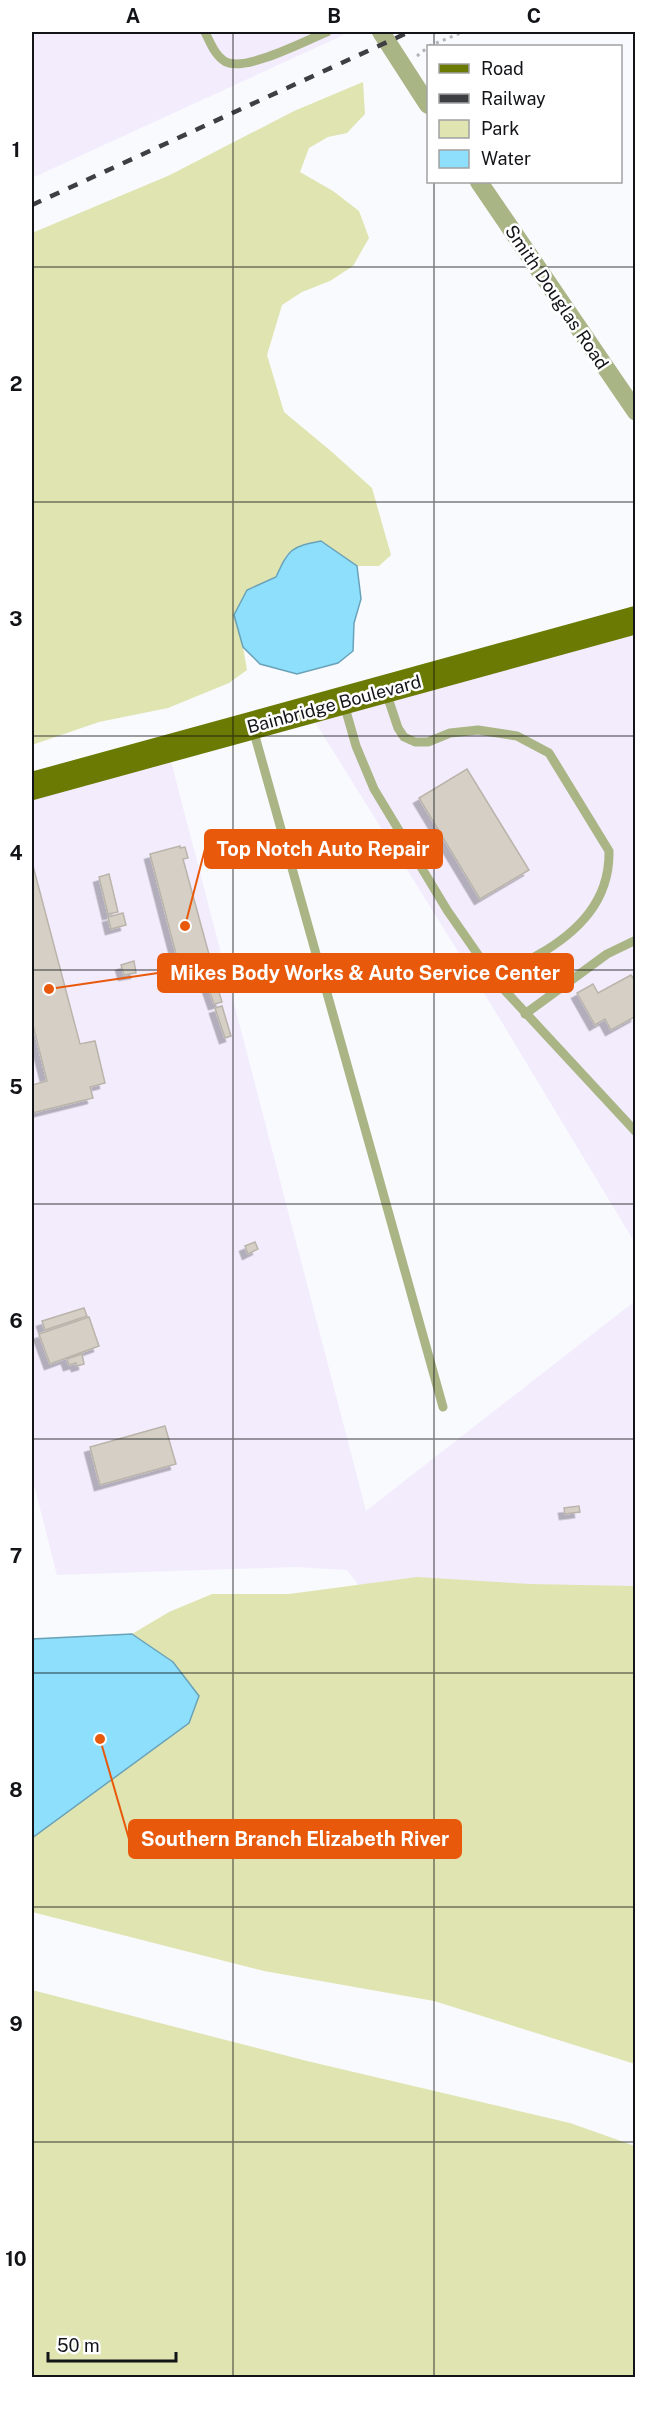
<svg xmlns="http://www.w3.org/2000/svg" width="667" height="2409" font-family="'Public Sans',sans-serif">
	<defs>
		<filter id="shadow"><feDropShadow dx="-5.5" dy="5.5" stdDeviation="0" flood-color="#0004"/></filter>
	</defs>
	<rect width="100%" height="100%" fill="#f8fafe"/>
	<g fill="#f3ecfd">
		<polygon points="32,32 350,32 32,178"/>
		<polygon points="635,633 635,1243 492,1006 315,722"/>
		<polygon points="171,761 366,1511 635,1301 635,1943 347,1570 295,1567 57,1575 32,1477 32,798"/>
	</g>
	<g fill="#e0e4b1">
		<polygon points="363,82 365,114 347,133 328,137 309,148 300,172 333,191 359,211 369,238 353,266 330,281 302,292 282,305 267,355 284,412 332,452 372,488 391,555 379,566 357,566 321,541 287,554 276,577 247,590 235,615 243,647 247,670 229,683 168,708 99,722 32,745 32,233 170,175 294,111"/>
		<polygon points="417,1577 530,1584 635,1586 635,2064 434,2001 264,1971 32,1912 32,1838 189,1723 173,1662 132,1634 169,1612 212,1594 289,1594"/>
		<polygon points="32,1990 307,2061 570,2123 635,2146 635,2377 32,2377"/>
	</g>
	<g fill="#8edffc" stroke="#69a2b8" stroke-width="1.5">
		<path d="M 321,541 L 357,566 L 361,599 L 354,623 L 353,651 L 338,663 L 297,674 L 260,664 L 243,647 L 234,615 L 247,590 L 276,577 C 289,549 290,547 321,541 Z"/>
		<polygon points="132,1634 173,1662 199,1696 189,1723 32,1838 32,1639"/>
	</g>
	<g fill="#d5cfc6" stroke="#bab4ab" stroke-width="1.5" filter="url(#shadow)">
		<polygon points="467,769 529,870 480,899 419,798"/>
		<polygon points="180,846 180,848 185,847 188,858 183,859 213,969 194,974 190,957 174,962 172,955 176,954 150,854"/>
		<polygon points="32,862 80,1044 95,1041 105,1083 90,1087 93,1098 32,1113 32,1085 47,1081 32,1021"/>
		<polygon points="109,874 118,912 108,914 99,877"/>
		<polygon points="123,913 126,925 111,929 108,917"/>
		<polygon points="134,961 136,973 124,975 121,965"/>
		<polygon points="213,972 222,1002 214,1004 204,975"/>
		<polygon points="631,975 636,982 636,1016 611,1030 605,1019 595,1025 577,993 593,984 598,993"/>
		<polygon points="222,1006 231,1036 225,1038 215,1008"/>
		<polygon points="255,1242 258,1249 248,1254 245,1246"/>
		<polygon points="84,1308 87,1316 45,1330 42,1321"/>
		<polygon points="89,1317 99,1346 50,1364 39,1334"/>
		<polygon points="82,1354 84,1364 77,1366 76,1363 69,1365 67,1359"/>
		<polygon points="165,1426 176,1464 100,1485 90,1447"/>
		<polygon points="579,1506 580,1512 565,1514 564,1508"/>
	</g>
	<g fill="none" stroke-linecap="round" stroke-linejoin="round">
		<g stroke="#b2b4b8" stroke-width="3" stroke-dasharray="3 4.5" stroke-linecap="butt">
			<polyline points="429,46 463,32"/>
			<polyline points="417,56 428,47"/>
		</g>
		<g stroke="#aab585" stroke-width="9">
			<path d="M 205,32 C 210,42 215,56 226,62 C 246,72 306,40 327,32"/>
			<path d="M 386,692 L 398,728 L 404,737 L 415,742 L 428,742 L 450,733 L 478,730 L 517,736 L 549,753 L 609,851 C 610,901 578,932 538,955 C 522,964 509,971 491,974"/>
			<polyline points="344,704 356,746 374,789 447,910 497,982 636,1132"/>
			<polyline points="253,729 443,1407"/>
			<polyline points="525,1014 607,954 636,940"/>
		</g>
		<g stroke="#aab585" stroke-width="18">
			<polyline points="381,32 428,105"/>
			<polyline points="479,182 636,412"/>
		</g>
		<polyline stroke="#6a7a03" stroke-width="28" points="32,786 636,620"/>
		<polyline stroke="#3e3f43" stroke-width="4.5" stroke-dasharray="10 10" stroke-linecap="butt" points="32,205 409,32"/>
	</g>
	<path fill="none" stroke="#131418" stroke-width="1.5" stroke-opacity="0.55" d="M 233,32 L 233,2378M 434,32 L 434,46M 434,182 L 434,2378M 32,267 L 636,267M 32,502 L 636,502M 32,736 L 636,736M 32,970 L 636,970M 32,1204 L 636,1204M 32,1439 L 636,1439M 32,1673 L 636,1673M 32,1907 L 636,1907M 32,2142 L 636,2142"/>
	<g text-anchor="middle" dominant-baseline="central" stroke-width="5" stroke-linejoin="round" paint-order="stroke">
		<g font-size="18" fill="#131418" stroke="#fff">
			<text transform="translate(557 297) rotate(56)">Smith Douglas Road</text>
			<text transform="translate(334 704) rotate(-15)">Bainbridge Boulevard</text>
		</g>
	</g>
	<path fill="none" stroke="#e8590c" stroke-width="2" d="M185 926L205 849M49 989L158 973M100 1739L129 1839"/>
	<g fill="#e8590c" stroke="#fff" stroke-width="2">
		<circle cx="185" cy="926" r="6"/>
		<circle cx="49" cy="989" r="6"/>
		<circle cx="100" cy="1739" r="6"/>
	</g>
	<g fill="#e8590c" stroke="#e8590c" stroke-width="2">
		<rect x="205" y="830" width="237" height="38" rx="6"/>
		<rect x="158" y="954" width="415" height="38" rx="6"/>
		<rect x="129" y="1820" width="332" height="38" rx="6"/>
	</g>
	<g font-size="20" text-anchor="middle" font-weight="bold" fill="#fff">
		<text x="323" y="856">Top Notch Auto Repair</text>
		<text x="365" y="980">Mikes Body Works &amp; Auto Service Center</text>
		<text x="295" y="1846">Southern Branch Elizabeth River</text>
	</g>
	<rect width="667" height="2409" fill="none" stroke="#ffffff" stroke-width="66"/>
	<rect x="427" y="45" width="195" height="138" fill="#ffffff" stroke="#a1a1a3" stroke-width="1.5"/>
	<rect x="439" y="64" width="30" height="9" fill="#6a7a03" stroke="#a1a1a3" stroke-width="1.5"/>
	<text x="481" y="75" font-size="18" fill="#131418">Road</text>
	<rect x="439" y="94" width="30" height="9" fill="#3e3f43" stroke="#a1a1a3" stroke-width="1.5"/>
	<text x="481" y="105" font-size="18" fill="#131418">Railway</text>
	<rect x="439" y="120" width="30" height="18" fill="#e0e4b1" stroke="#a1a1a3" stroke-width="1.5"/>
	<text x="481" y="135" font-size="18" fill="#131418">Park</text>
	<rect x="439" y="150" width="30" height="18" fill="#8edffc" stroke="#a1a1a3" stroke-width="1.5"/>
	<text x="481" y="165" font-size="18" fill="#131418">Water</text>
	<path d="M48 2352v9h128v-9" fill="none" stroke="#131418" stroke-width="3"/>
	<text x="57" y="2352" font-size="18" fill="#131418" stroke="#ffffff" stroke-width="4.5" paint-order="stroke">50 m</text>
	<rect x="33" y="33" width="601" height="2343" fill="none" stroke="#131418" stroke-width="2"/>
	<g font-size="20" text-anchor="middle" font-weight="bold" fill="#131418">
		<text x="133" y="23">A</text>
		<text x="334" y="23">B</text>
		<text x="534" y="23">C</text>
		<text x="16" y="157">1</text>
		<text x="16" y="391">2</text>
		<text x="16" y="626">3</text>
		<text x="16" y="860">4</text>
		<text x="16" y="1094">5</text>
		<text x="16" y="1328">6</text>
		<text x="16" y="1563">7</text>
		<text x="16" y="1797">8</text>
		<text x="16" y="2031">9</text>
		<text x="16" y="2266">10</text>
	</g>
</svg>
